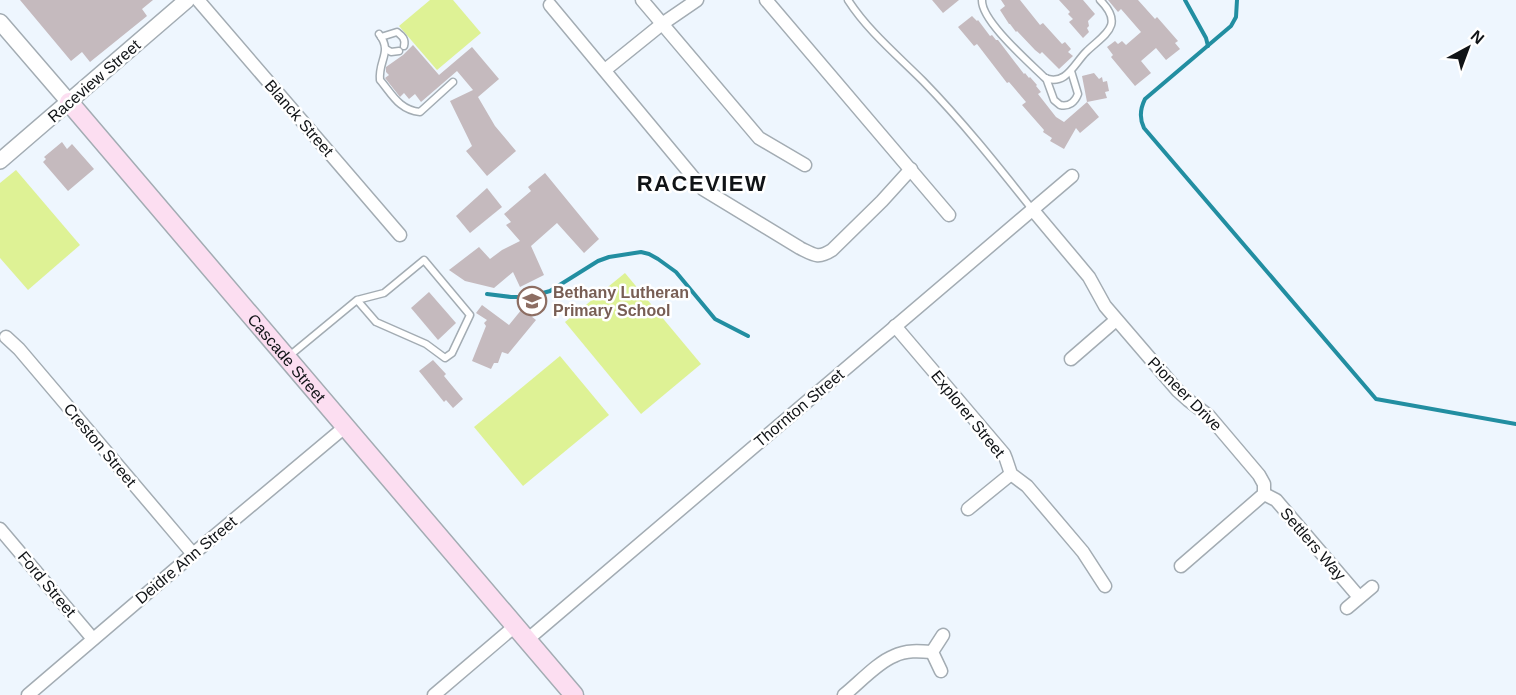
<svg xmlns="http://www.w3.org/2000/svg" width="1516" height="695" font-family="Helvetica,sans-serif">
	<rect width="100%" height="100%" fill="#eef6fe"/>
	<g fill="#def295">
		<polygon points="430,0 453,0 481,33 437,70 399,26"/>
		<polygon points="16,170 80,245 28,290 0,258 0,183"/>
		<polygon points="625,273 701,364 641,414 565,322"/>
		<polygon points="560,356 609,415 523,486 474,427"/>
	</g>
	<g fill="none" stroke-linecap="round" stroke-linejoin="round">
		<g stroke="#228ea1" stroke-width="4">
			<polyline points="1185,0 1206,38 1208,46"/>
			<path d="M 1237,0 L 1236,17 L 1231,26 L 1145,99 C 1140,109 1139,118 1144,128 L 1376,399 L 1516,424"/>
			<polyline points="487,294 511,297 524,297 536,295 550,291 598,261 609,257 641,252 649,254 658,259 676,272 715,319 748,336"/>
		</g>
	</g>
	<g fill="#c5babe">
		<polygon points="20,0 153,0 142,9 147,16 90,62 82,52 71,61"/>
		<polygon points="932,0 959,0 943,13"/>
		<polygon points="1001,0 1020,0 1040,25 1043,23 1062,44 1065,42 1071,49 1068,52 1073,56 1059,69 1042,52 1040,54 1035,50 1017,31 1016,32 1010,24 1009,24 1000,10 1005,6"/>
		<polygon points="1059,0 1083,0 1095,14 1088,21 1089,26 1087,28 1089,32 1083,38 1069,22 1073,19 1068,14 1070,12"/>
		<polygon points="1108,0 1138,0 1155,19 1157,17 1178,41 1175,43 1180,49 1166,60 1156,48 1141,61 1151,73 1135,86 1111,57 1113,55 1107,47 1115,41 1118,44 1122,41 1126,45 1141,32 1121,9 1118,12"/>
		<polygon points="972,16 977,21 978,20 990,36 992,35 996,40 998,40 1024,74 1025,73 1029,78 1030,77 1037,85 1036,86 1041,92 1038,94 1056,117 1064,122 1087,102 1099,117 1080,133 1076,128 1064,149 1050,141 1052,138 1043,132 1044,130 1022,105 1026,102 1009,82 1007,83 977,44 974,46 958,27"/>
		<polygon points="413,45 439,75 472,47 499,79 478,97 495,126 516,151 487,176 466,151 472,146 450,101 473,90 457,71 421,102 415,94 409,99 404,93 400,97 385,78 389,75 386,72 386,67 403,55"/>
		<polygon points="1094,73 1099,79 1102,77 1103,82 1107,81 1109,91 1105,92 1107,98 1087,102 1082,76"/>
		<polygon points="62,142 67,149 72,144 94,169 68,191 43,162 46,159 44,157"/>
		<polygon points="545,173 599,239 584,253 557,223 531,246 544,275 520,287 513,272 494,288 465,281 449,270 479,247 490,259 502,250 520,241 506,225 511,222 504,214 531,191 528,187"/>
		<polygon points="487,188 502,207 470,233 456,216"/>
		<polygon points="429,292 456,323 438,340 411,308"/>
		<polygon points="482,305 509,325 522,309 536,320 508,354 502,352 498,363 494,363 491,369 472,361 486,326 484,323 487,320 476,313"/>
		<polygon points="433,360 446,374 444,376 463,399 453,408 446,400 444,402 419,371"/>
	</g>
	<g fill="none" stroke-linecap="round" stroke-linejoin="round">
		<g stroke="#a3acb3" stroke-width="9">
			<g id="service">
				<path d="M 848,0 C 868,31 897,55 923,81 C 962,121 997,165 1032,209"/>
				<path d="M 982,0 C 981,21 1030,63 1045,78 C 1066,86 1074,64 1086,52 C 1103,35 1126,26 1100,0"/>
				<path d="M 379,34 C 393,52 378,60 380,80 C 392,94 399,110 420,112 L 453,82"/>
				<path d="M 381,37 L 397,32 C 402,36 406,39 404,46"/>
				<polyline points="386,49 391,52 399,51"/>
				<path d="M 1046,78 L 1054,100 L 1060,105 C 1069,107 1075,102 1078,94 L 1071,71"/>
				<polyline points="288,357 357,300 384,293 424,260 470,315 452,353 445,358 426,344 376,322 357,300"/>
			</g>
		</g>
		<g stroke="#a3acb3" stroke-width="15">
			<g id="minor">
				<polyline points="198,0 400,235"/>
				<polyline points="642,0 759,138 805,165"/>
				<polyline points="766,0 949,215"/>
				<path d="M 550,5 L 703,189 L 800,248 C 814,255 818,259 832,250 L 882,201 L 911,169"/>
				<polyline points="605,70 662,24 697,0"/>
				<polyline points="1032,209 1089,277 1105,306 1178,391 1188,400 1209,416 1259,475 1264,484 1264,494 1181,566"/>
				<polyline points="895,326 1004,454 1006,459 1011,474 1027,486 1083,552 1105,586"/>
				<polyline points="6,337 19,349 193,554"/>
				<polyline points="1071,359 1116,320"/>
				<polyline points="1264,494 1276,500 1359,597"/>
				<polyline points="968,509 1011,474"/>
				<polyline points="0,529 93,639"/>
				<polyline points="1347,608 1372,587"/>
				<polyline points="527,640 1072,176"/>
				<polyline points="941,671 932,652 943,635"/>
				<polyline points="28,695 193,554 346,426"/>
				<polyline points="434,695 515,626"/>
				<path d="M 844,695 C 858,684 878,662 894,656 C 906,650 919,651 932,652"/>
			</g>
		</g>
		<g stroke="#a3acb3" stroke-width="18">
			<g id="tertiary">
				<polyline points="0,22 69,102"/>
				<polyline points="0,161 187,0"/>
			</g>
		</g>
		<g stroke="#a3acb3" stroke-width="21">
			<g id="secondary">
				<path id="s1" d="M 69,102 L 574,695"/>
			</g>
		</g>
		<use href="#service" stroke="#fff" stroke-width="6"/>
		<use href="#minor" stroke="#fff" stroke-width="12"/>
		<use href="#tertiary" stroke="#fff" stroke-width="15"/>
		<use href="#secondary" stroke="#fcdef1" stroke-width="18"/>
	</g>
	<defs>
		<g id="school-ring" transform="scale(1.5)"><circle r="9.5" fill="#fff" stroke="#8d6e63" stroke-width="1.5"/><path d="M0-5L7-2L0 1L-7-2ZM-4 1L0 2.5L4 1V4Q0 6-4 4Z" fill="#8d6e63"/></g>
	</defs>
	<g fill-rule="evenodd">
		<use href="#school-ring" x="532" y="301"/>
	</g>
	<g text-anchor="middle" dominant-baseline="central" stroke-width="5" stroke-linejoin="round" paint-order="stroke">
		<g font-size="16" fill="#101316" stroke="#fff">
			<text transform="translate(94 81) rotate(-41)">Raceview Street</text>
			<text transform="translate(299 118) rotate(49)">Blanck Street</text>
			<text stroke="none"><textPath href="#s1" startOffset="336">Cascade Street</textPath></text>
			<text transform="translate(1185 394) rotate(45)">Pioneer Drive</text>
			<text transform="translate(799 408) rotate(-40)">Thornton Street</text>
			<text transform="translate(968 414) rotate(51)">Explorer Street</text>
			<text transform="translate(100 445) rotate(50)">Creston Street</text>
			<text transform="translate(1313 544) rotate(49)">Settlers Way</text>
			<text transform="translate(186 560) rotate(-40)">Deidre Ann Street</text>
			<text transform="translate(47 584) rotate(50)">Ford Street</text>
		</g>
		<g font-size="16" font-weight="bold" fill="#785e54" stroke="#fff" text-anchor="start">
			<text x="553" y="292">Bethany Lutheran<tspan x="553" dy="18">Primary School</tspan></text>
		</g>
		<g font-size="22" font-weight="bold" letter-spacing="1.5" fill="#101316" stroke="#fff">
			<text x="702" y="183">RACEVIEW</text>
		</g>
	</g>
	<g transform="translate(1468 48) rotate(41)" stroke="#ffffff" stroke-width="4.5" paint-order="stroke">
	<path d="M0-4.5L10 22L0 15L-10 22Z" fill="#101316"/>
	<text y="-9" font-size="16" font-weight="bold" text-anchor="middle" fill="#101316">N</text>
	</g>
</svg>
